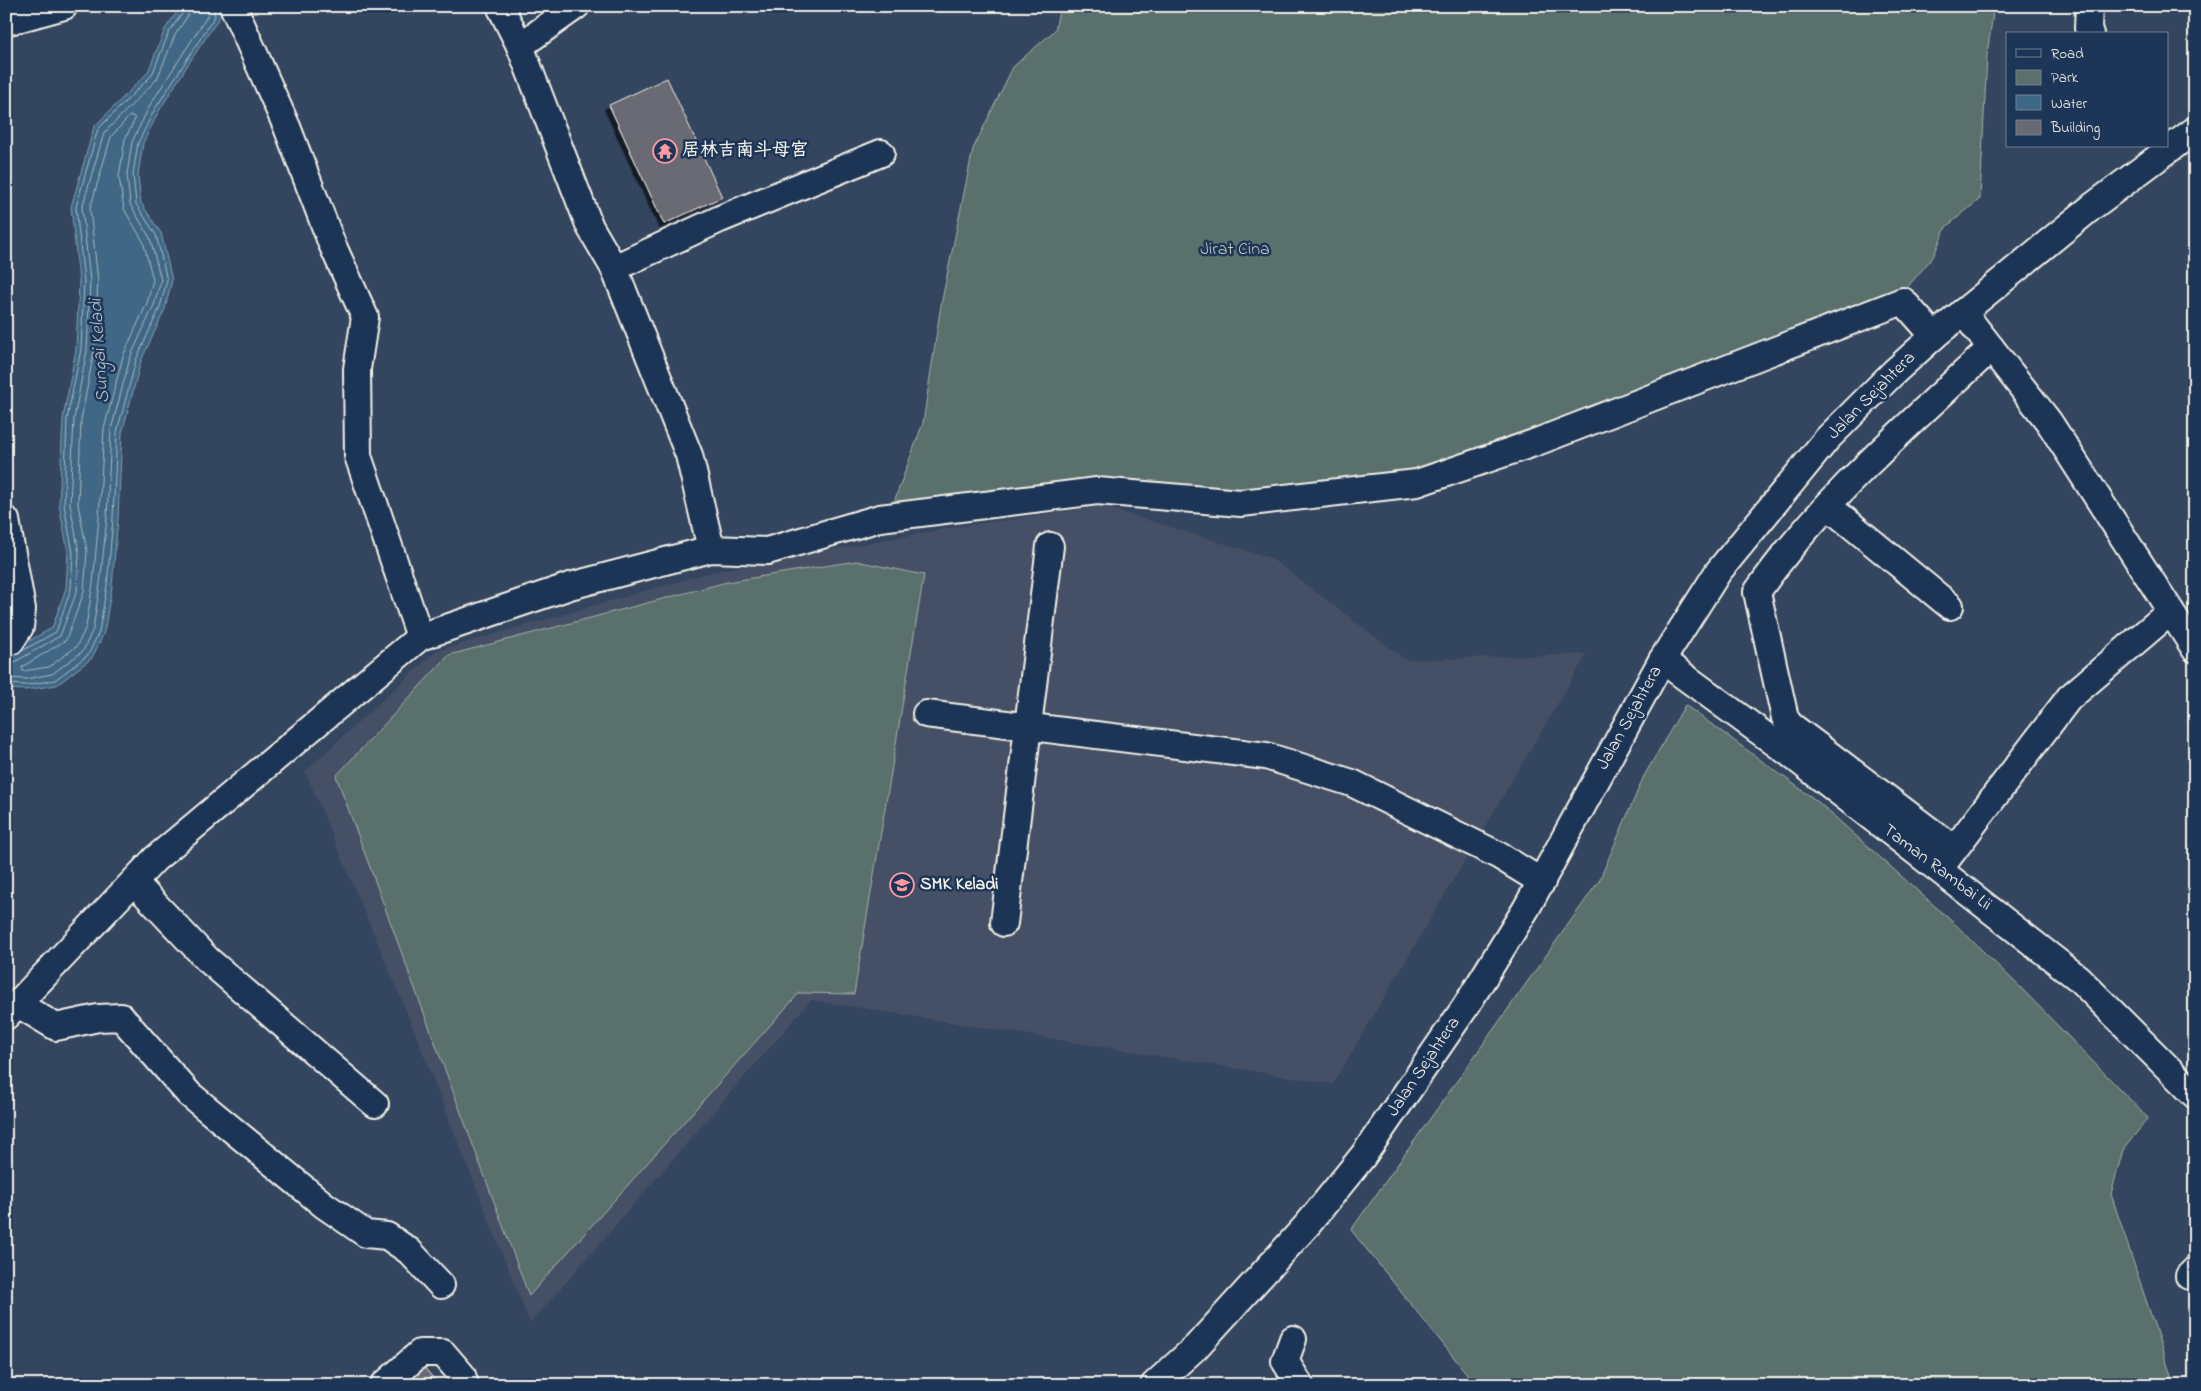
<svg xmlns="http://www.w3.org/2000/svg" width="2201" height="1391" font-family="'Indie Flower','LXGW WenKai TC',sans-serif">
	<defs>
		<filter id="shadow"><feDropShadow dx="-4.5" dy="4.5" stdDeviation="0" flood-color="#0009"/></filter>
	</defs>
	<rect width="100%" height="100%" fill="#34455f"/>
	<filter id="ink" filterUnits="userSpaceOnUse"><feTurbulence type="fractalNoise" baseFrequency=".02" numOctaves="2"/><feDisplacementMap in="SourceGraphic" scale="10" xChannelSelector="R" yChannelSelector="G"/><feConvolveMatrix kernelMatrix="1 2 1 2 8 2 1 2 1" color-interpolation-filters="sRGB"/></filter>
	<g filter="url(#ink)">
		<polygon fill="#445065" points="1102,506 1271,558 1406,660 1587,654 1333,1084 811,1000 530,1324 405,1008 305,771 436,651 711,572 949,528"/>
		<g fill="#5a706c" stroke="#a7b0aa">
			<polygon points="1060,6 1994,6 1987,55 1980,199 1946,227 1933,257 1899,297 1415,474 1240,495 892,507 923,423 941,305 973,149 1013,67 1055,30"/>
			<polygon points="856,561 924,575 854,994 799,993 529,1296 336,776 449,655 727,582"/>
			<polygon points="1685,705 1817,801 1956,925 2020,987 2148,1118 2123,1150 2111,1194 2174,1385 1476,1385 1351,1230 1599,881 1644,776"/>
		</g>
		<polygon fill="#3f6786" stroke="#879ead" points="181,6 217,6 221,15 189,63 159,111 143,143 138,175 141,203 161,233 172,280 165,309 141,361 122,433 118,518 112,586 104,633 92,658 57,685 26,690 6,689 6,654 52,628 66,588 68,552 59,505 63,418 76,349 79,281 71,207 94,127 148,72 165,29"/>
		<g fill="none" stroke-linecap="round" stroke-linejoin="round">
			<g stroke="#acbac1" stroke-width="1">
				<polygon points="130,116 133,116 135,119 125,139 119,177 124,209 143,241 153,280 147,303 123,356 104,429 99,517 93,583 86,627 77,646 49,667 23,671 22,667 66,640 84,592 87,551 78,504 81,420 94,351 98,281 90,209 111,137"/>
				<polyline points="20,652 56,632 71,589 73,553 64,505 67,419 81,349 84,281 76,207 98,129 152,75 169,32 184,11 185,6"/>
				<polyline points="6,664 13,663 60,636 77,591 79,553 70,504 74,419 87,350 90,281 82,208 104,133 157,79 175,35 189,14 191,6"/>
				<polyline points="6,678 26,679 52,674 83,651 93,629 100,584 107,518 111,430 130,358 154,305 161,280 150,238 130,204 127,174 132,142 150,105 208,15 207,6"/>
				<polyline points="6,684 26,685 55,680 88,655 99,632 107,585 113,518 117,432 136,360 160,307 167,280 156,235 136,204 133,174 138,143 155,109 215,16 213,6"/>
			</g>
		</g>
		<g fill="#696a73" stroke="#f4f1e8" filter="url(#shadow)">
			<polygon points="667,78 722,197 664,224 609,105"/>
			<polygon points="422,1365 439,1385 401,1385"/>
		</g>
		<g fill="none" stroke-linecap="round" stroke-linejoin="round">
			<g stroke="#f4f1e8" stroke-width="30">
				<g id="minor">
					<polyline points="233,6 287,127 332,244 365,317 357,369 358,456 420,637"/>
					<polyline points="500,6 520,46 590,227 614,268 689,455 711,549"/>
					<polyline points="2089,6 2088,28 2090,34"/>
					<polyline points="6,22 64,6"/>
					<polyline points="520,46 576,6"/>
					<polyline points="614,268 720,219 881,153"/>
					<polyline points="1963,312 2049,422 2195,649"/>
					<polyline points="1828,506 1950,606"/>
					<polyline points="6,520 22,609 20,627 11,641 6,642"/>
					<polyline points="1662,660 1789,753 2078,978 2195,1095"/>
					<polyline points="926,714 1266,756 1352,783 1498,855 1542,882"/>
					<path d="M 1954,849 L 1790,725 L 1785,718 L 1757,592 C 1821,500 1909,425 1991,348"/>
					<polyline points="1944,863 2069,698 2170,612"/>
					<polyline points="134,882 207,959 375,1104"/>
					<polyline points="1004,923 1050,546"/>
					<polyline points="18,1004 56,1027 98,1018 121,1017 189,1094 324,1205 366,1234 387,1236 409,1251 441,1285"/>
					<polyline points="6,1016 155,859 420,637 570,586 711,549 767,551 880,518 1097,491 1241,503 1417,483 1534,443 1903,301 1934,336"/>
					<polyline points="2189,1276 2195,1270"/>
					<polyline points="1293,1339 1285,1361 1300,1385"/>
					<polyline points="384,1385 420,1353 443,1353 462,1375 465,1385"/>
					<polyline points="1154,1385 1196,1347 1308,1224 1363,1156 1466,1006 1526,909 1662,660 1718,572 1827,439 1893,373 1934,336 2093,206 2195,130"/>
				</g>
			</g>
			<use href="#minor" stroke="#1d3557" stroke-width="26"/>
		</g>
	</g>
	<defs>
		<g id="temple-ring" transform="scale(1.25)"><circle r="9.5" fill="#1d3557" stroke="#ff9aa2" stroke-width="1.5"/><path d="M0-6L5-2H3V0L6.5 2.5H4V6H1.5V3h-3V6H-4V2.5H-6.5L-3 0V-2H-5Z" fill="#ff9aa2"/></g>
		<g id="school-ring" transform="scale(1.25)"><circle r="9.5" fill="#1d3557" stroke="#ff9aa2" stroke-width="1.5"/><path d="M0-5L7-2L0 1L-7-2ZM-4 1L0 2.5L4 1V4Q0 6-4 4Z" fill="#ff9aa2"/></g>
	</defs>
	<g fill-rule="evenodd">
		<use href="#temple-ring" x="665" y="151"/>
		<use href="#school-ring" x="902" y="885"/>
	</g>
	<g text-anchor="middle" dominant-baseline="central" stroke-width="5" stroke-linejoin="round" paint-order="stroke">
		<g font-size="18" font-weight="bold" fill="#f4f1e8" stroke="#1d3557" text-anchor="start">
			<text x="682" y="151">居林吉南斗母宫</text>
			<text x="920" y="885">SMK Keladi</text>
		</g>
		<g font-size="18" fill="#bec4bd" stroke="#1d3557">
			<text x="1235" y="250">Jirat Cina</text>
		</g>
		<g font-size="18" fill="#f4f1e8" stroke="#1d3557">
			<text transform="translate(1872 396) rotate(-45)">Jalan Sejahtera</text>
			<text transform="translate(1630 718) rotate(-61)">Jalan Sejahtera</text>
			<text transform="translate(1937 868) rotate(37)">Taman Rambai Lii</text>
			<text transform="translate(1424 1067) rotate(-56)">Jalan Sejahtera</text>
		</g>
		<g font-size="19" font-style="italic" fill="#b5c1c6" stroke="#1d3557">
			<text transform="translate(100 351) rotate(-94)">Sungai Keladi</text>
		</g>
	</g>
	<rect width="2201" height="1391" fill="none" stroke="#1d3557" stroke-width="25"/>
	<rect x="12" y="12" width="2176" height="1366" fill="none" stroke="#f4f1e8" stroke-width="2" filter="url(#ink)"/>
	<rect x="2006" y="32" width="162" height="115" fill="#1d3557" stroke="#738091"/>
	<rect x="2016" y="49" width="25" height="8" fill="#1d3557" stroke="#738091"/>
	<text x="2051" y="58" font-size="15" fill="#f4f1e8">Road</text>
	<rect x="2016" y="70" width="25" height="15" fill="#5a706c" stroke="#738091"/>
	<text x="2051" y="82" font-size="15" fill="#f4f1e8">Park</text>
	<rect x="2016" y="95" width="25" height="15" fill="#3f6786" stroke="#738091"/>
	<text x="2051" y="108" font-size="15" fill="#f4f1e8">Water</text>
	<rect x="2016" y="120" width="25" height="15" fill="#696a73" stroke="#738091"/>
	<text x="2051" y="132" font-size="15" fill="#f4f1e8">Building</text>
</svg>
